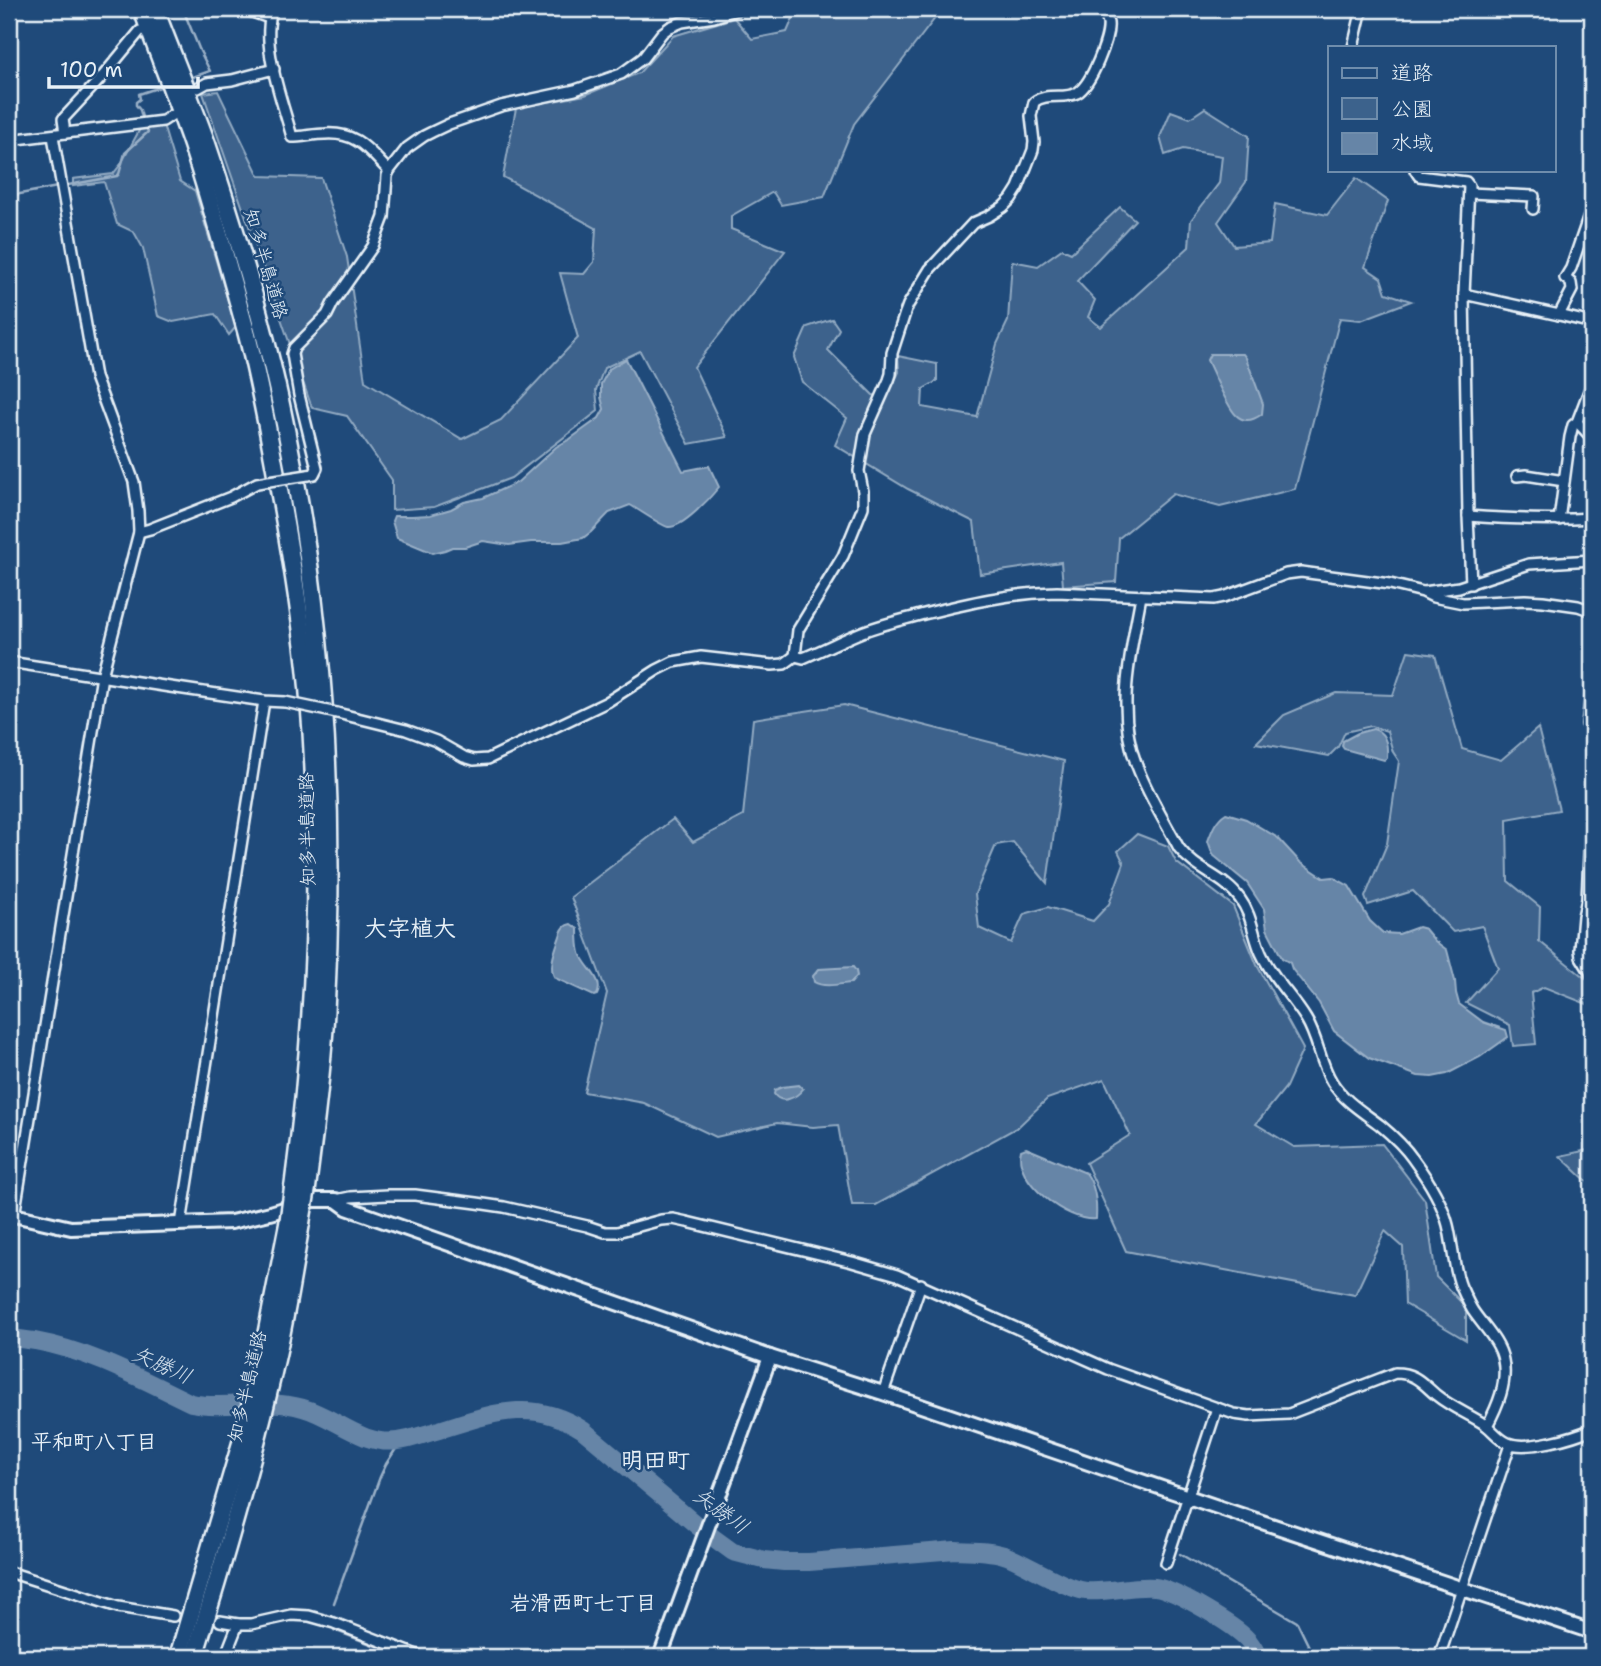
<svg xmlns="http://www.w3.org/2000/svg" width="1601" height="1666" font-family="'Shantell Sans','Klee One',sans-serif">
	<rect width="100%" height="100%" fill="#1f4a7a"/>
	<filter id="ink" filterUnits="userSpaceOnUse"><feTurbulence type="fractalNoise" baseFrequency=".0143" numOctaves="2"/><feDisplacementMap in="SourceGraphic" scale="14" xChannelSelector="R" yChannelSelector="G"/><feConvolveMatrix kernelMatrix="1 2 1 2 8 2 1 2 1" color-interpolation-filters="sRGB"/></filter>
	<g filter="url(#ink)">
		<g fill="#3c628c" stroke="#92aac2" stroke-width="2">
			<polygon points="797,9 942,9 854,124 824,197 781,205 773,192 731,216 731,229 785,251 694,367 727,437 689,444 640,351 604,368 596,390 598,411 511,478 434,507 392,510 392,480 347,416 312,408 203,93 218,91 259,176 321,178 347,257 365,381 462,439 501,420 578,338 560,273 584,274 594,262 596,228 503,177 516,108 585,95 639,73 673,36 734,18 752,39 787,32"/>
			<polygon points="1205,108 1249,136 1246,182 1218,222 1234,246 1270,243 1275,204 1327,215 1356,178 1388,201 1365,267 1381,278 1386,293 1411,301 1361,320 1340,318 1295,489 1220,507 1173,494 1119,538 1116,582 1063,586 1061,562 980,574 974,522 908,489 835,445 847,418 802,382 794,357 807,327 832,319 839,329 828,350 873,395 887,397 899,372 898,356 937,364 937,381 923,389 922,407 977,417 997,344 1008,321 1012,261 1038,266 1062,249 1071,253 1120,207 1135,220 1077,281 1095,300 1088,317 1101,327 1189,247 1191,220 1219,183 1222,156 1183,149 1165,155 1160,137 1171,111 1190,118"/>
			<polygon points="163,125 180,181 195,191 236,327 229,335 215,314 173,322 158,316 143,248 134,232 117,224 104,182 73,186 73,179 113,174 121,164 140,129"/>
			<polygon points="1408,651 1435,655 1462,749 1501,760 1538,728 1559,810 1507,819 1508,881 1540,907 1539,941 1590,982 1592,990 1592,1006 1544,987 1531,993 1536,1044 1513,1046 1510,1025 1466,1003 1498,968 1482,926 1453,932 1413,891 1368,905 1365,897 1387,844 1399,761 1393,752 1387,731 1371,726 1345,732 1338,747 1329,756 1256,743 1284,715 1336,693 1393,695"/>
			<polygon points="844,705 1064,761 1047,883 1013,842 996,845 975,894 979,928 1011,943 1024,914 1048,907 1093,921 1109,904 1124,863 1118,851 1137,834 1168,846 1176,862 1233,906 1257,965 1303,1049 1286,1087 1256,1124 1294,1147 1382,1144 1425,1200 1436,1277 1466,1307 1466,1340 1405,1304 1403,1247 1385,1231 1355,1295 1126,1251 1086,1163 1130,1135 1104,1079 1047,1099 1018,1127 876,1205 852,1205 838,1125 813,1127 777,1123 716,1137 644,1103 584,1092 607,993 571,897 673,819 693,842 743,816 753,719"/>
			<polygon points="1592,1149 1592,1186 1560,1156"/>
		</g>
		<g fill="#6685a7" stroke="#9ab0c7" stroke-width="2">
			<path d="M 1210,354 L 1243,354 L 1246,358 L 1263,404 L 1262,414 C 1254,420 1244,423 1236,415 C 1227,407 1213,372 1207,360 Z"/>
			<path d="M 626,359 L 683,471 L 709,466 L 719,487 C 711,497 682,529 668,527 C 662,526 639,510 630,505 L 609,513 L 591,532 L 583,538 L 562,542 L 531,542 L 509,545 L 483,541 L 465,547 L 452,547 L 445,550 L 433,553 L 397,538 L 392,521 L 394,516 L 412,516 L 430,515 L 451,509 L 464,502 L 483,498 L 518,482 L 556,447 L 570,439 L 599,418 L 604,409 L 601,397 L 601,384 L 609,369 Z"/>
			<path d="M 1373,729 C 1386,732 1388,745 1387,758 L 1384,760 L 1344,749 L 1342,746 L 1343,741 L 1358,733 Z"/>
			<path d="M 1226,813 L 1246,819 L 1278,838 L 1300,862 L 1324,878 L 1333,877 L 1349,886 L 1370,921 L 1383,933 L 1399,934 L 1418,927 L 1425,929 L 1435,941 L 1447,950 L 1455,981 L 1456,993 L 1459,1004 L 1483,1022 L 1506,1030 L 1508,1037 L 1480,1057 L 1447,1074 L 1432,1077 L 1418,1076 L 1369,1058 L 1334,1031 L 1319,1003 L 1292,969 L 1290,963 L 1282,958 L 1267,929 L 1264,909 L 1247,883 L 1213,855 L 1208,841 C 1212,830 1216,819 1226,813 Z"/>
			<path d="M 571,924 L 578,929 C 578,937 578,945 580,953 C 585,968 605,979 597,995 L 594,996 L 555,978 C 547,967 557,946 561,933 C 563,928 565,925 571,924 Z"/>
			<path d="M 853,967 L 856,971 L 857,976 L 851,983 C 840,984 824,988 814,982 L 813,976 L 819,969 Z"/>
			<path d="M 799,1085 L 803,1089 C 796,1098 781,1105 774,1094 L 775,1090 L 782,1087 Z"/>
			<path d="M 1026,1148 L 1086,1173 C 1095,1185 1097,1203 1096,1219 C 1068,1223 1012,1180 1021,1150 Z"/>
		</g>
		<g fill="none" stroke-linecap="round" stroke-linejoin="round">
			<g stroke="#9ab0c7" stroke-width="2.5">
				<polyline points="183,9 200,51 210,71 190,78"/>
				<polyline points="143,121 140,110 136,105 136,102 140,99 139,94 163,86"/>
				<polyline points="9,196 117,176 119,174 125,153 148,132 146,127"/>
				<polyline points="1180,1554 1297,1622 1314,1657"/>
				<polyline points="334,1603 380,1477 386,1464 401,1441"/>
				<polyline points="334,1630 384,1649 387,1652"/>
			</g>
			<path stroke="#6685a7" stroke-width="18" d="M 9,1339 C 18,1338 26,1340 35,1341 C 91,1351 141,1379 191,1403 C 228,1410 266,1397 303,1408 C 336,1417 361,1446 398,1441 C 408,1440 419,1436 429,1433 C 484,1417 529,1394 583,1430 L 700,1528 L 733,1552 L 764,1560 L 784,1562 L 809,1562 L 955,1550 C 972,1551 991,1550 1007,1556 C 1029,1565 1064,1588 1086,1591 C 1108,1593 1132,1585 1155,1587 C 1174,1589 1234,1625 1247,1639 C 1252,1644 1256,1652 1259,1657"/>
			<g stroke="#e8f1f8" stroke-width="14">
				<g id="street">
					<polyline points="244,9 269,18"/>
					<path d="M 273,9 C 259,42 283,103 292,137 C 303,137 314,134 325,134 C 358,132 368,150 389,171"/>
					<path d="M 1099,9 C 1104,13 1107,16 1108,23 C 1110,38 1091,85 1077,93 C 1063,100 1047,92 1034,102 L 1031,116 L 1034,142 L 1033,150 L 1018,188 L 1011,199 L 1003,207 L 989,216 L 973,223 L 930,269 L 908,305 L 905,313 L 892,353 L 891,374 L 889,380 L 865,434 L 859,471 L 863,491 L 863,507 L 843,556 L 798,630 L 795,656 L 803,658 C 823,650 842,640 862,632 C 882,624 903,620 924,614 C 968,603 1011,593 1057,592 L 1214,599 L 1224,597 L 1286,574 L 1301,572 L 1390,584 L 1423,592 L 1433,597 L 1463,603 L 1525,600 L 1543,601 L 1578,606 L 1592,611"/>
					<polyline points="1353,47 1362,9"/>
					<polyline points="198,88 207,83 232,80 274,69"/>
					<polyline points="65,133 63,119 102,77 140,31"/>
					<polyline points="9,140 163,121 172,115"/>
					<polyline points="1415,170 1419,176 1466,182 1469,186 1464,294 1468,516 1471,584"/>
					<polyline points="1469,193 1534,196 1533,209"/>
					<polyline points="1592,207 1571,268 1565,278 1571,283 1572,290 1559,315 1592,323"/>
					<polyline points="1464,294 1559,315"/>
					<polyline points="1577,422 1592,438"/>
					<polyline points="308,475 314,474 317,468 299,395 292,354 294,348 327,315 333,303 373,246 384,217 387,176 389,171 407,148 424,136 432,132 449,124 501,106 575,90 621,74 643,58 662,33 670,27 682,22 714,17 740,9"/>
					<polyline points="1517,476 1526,475 1564,481"/>
					<path d="M 1468,516 C 1509,519 1551,521 1592,518"/>
					<polyline points="1559,520 1570,437 1573,425 1577,422 1592,383"/>
					<polyline points="139,532 150,529 231,497 257,483 269,481"/>
					<polyline points="1424,592 1459,587 1529,564 1592,560"/>
					<path d="M 1141,596 C 1131,652 1115,711 1137,766 C 1148,795 1165,822 1179,848 C 1197,872 1224,876 1240,899 C 1252,915 1253,935 1261,953 C 1272,978 1292,996 1306,1019 C 1318,1038 1320,1063 1332,1082 C 1344,1101 1363,1112 1380,1125 C 1392,1135 1404,1146 1413,1159 C 1427,1178 1442,1201 1448,1225 C 1453,1245 1453,1267 1461,1287 C 1465,1295 1468,1303 1473,1311 C 1483,1326 1500,1342 1503,1360 C 1508,1383 1497,1407 1487,1426"/>
					<polyline points="9,662 170,687 264,701 285,702"/>
					<polyline points="1592,687 1587,724 1592,747 1590,777 1591,811 1587,899 1583,916 1580,950 1581,957 1592,975"/>
					<polyline points="337,713 406,730 436,741 464,757 474,760 488,759 607,702 657,670 673,662 701,657 772,665 784,664 795,656"/>
					<path d="M 336,1200 L 350,1197 L 388,1195 L 415,1195 L 477,1203 L 504,1207 L 587,1226 L 605,1232 L 617,1232 L 661,1220 L 673,1219 L 687,1222 L 852,1262 L 897,1275 L 1108,1369 L 1234,1414 L 1249,1416 L 1289,1414 L 1395,1373 C 1415,1373 1422,1383 1436,1395 C 1452,1408 1471,1415 1487,1426 C 1494,1432 1500,1440 1508,1443 C 1527,1451 1574,1437 1592,1429"/>
					<polyline points="14,1216 102,676 139,532 138,511 134,482 95,377 53,136"/>
					<polyline points="181,1224 264,701"/>
					<polyline points="883,1393 921,1284"/>
					<polyline points="1166,1563 1217,1408"/>
					<polyline points="9,1572 118,1607 173,1616"/>
					<polyline points="220,1621 238,1624 251,1624 291,1615 309,1616 334,1623 422,1657"/>
					<polyline points="225,1657 238,1624"/>
					<polyline points="1439,1657 1510,1445"/>
				</g>
			</g>
			<g stroke="#e8f1f8" stroke-width="18">
				<g id="secondary">
					<polyline points="9,1214 71,1228 231,1222 270,1213 314,1200 336,1200 347,1208 770,1357 883,1393 1238,1514 1592,1632"/>
					<polyline points="660,1657 770,1357"/>
				</g>
			</g>
			<g stroke="#e8f1f8" stroke-width="21">
				<g id="highway">
					<path d="M 142,9 C 158,54 176,99 192,145 C 212,206 229,269 246,331 C 260,383 269,437 279,490 C 291,555 302,621 308,687 C 323,854 315,1022 293,1188"/>
					<path d="M 155,9 C 172,54 191,99 207,144 C 238,236 266,329 285,424 C 325,618 337,822 325,1020 C 322,1076 314,1132 307,1188"/>
					<polyline points="178,1657 241,1443 261,1361 288,1224"/>
					<path d="M 194,1657 C 224,1561 253,1463 275,1364 C 286,1317 293,1270 301,1223"/>
				</g>
			</g>
			<use href="#street" stroke="#1f4a7a" stroke-width="9"/>
			<use href="#secondary" stroke="#1f4a7a" stroke-width="12"/>
			<use href="#highway" stroke="#1f4a7a" stroke-width="16"/>
			<g stroke="#e8f1f8" stroke-width="14" stroke-linecap="butt">
				<g id="street-bridge">
					<polyline points="269,481 308,475"/>
					<polyline points="285,702 337,713"/>
				</g>
			</g>
			<g stroke="#e8f1f8" stroke-width="21" stroke-linecap="butt">
				<g id="highway-bridge">
					<polyline points="301,1223 307,1188"/>
					<polyline points="288,1224 293,1188"/>
				</g>
			</g>
			<use href="#street-bridge" stroke="#1f4a7a" stroke-width="9"/>
			<use href="#highway-bridge" stroke="#1f4a7a" stroke-width="16"/>
		</g>
	</g>
	<g text-anchor="middle" dominant-baseline="central" stroke-width="5" stroke-linejoin="round" paint-order="stroke">
		<g font-size="19" fill="#e8f1f8" stroke="#1f4a7a">
			<text transform="translate(266 264) rotate(74)">知多半島道路</text>
			<text transform="translate(307 829) rotate(-91)">知多半島道路</text>
			<text transform="translate(247 1386) rotate(-77)">知多半島道路</text>
		</g>
		<g font-size="21" font-style="italic" fill="#d4e1ec" stroke="#1f4a7a">
			<text transform="translate(162 1365) rotate(24)">矢勝川</text>
			<text transform="translate(721 1511) rotate(36)">矢勝川</text>
		</g>
		<g font-size="21" font-weight="bold" fill="#e8f1f8" stroke="#1f4a7a">
			<text x="94" y="1442">平和町八丁目</text>
			<text x="583" y="1603">岩滑西町七丁目</text>
		</g>
		<g font-size="23" font-weight="bold" fill="#e8f1f8" stroke="#1f4a7a">
			<text x="410" y="928">大字植大</text>
			<text x="655" y="1460">明田町</text>
		</g>
	</g>
	<rect width="1601" height="1666" fill="none" stroke="#1f4a7a" stroke-width="35"/>
	<rect x="18" y="18" width="1566" height="1631" fill="none" stroke="#e8f1f8" stroke-width="2.5" filter="url(#ink)"/>
	<rect x="1328" y="46" width="228" height="126" fill="#1f4a7a" stroke="#6f8dac" stroke-width="2"/>
	<rect x="1342" y="68" width="35" height="10" fill="#1f4a7a" stroke="#6f8dac" stroke-width="2"/>
	<text x="1391" y="80" font-size="21" fill="#e8f1f8">道路</text>
	<rect x="1342" y="98" width="35" height="21" fill="#3c628c" stroke="#6f8dac" stroke-width="2"/>
	<text x="1391" y="116" font-size="21" fill="#e8f1f8">公園</text>
	<rect x="1342" y="133" width="35" height="21" fill="#6685a7" stroke="#6f8dac" stroke-width="2"/>
	<text x="1391" y="150" font-size="21" fill="#e8f1f8">水域</text>
	<path d="M49 77v10h149v-10" fill="none" stroke="#e8f1f8" stroke-width="3.5"/>
	<text x="60" y="77" font-size="21" fill="#e8f1f8" stroke="#1f4a7a" stroke-width="5" paint-order="stroke">100 m</text>
</svg>
